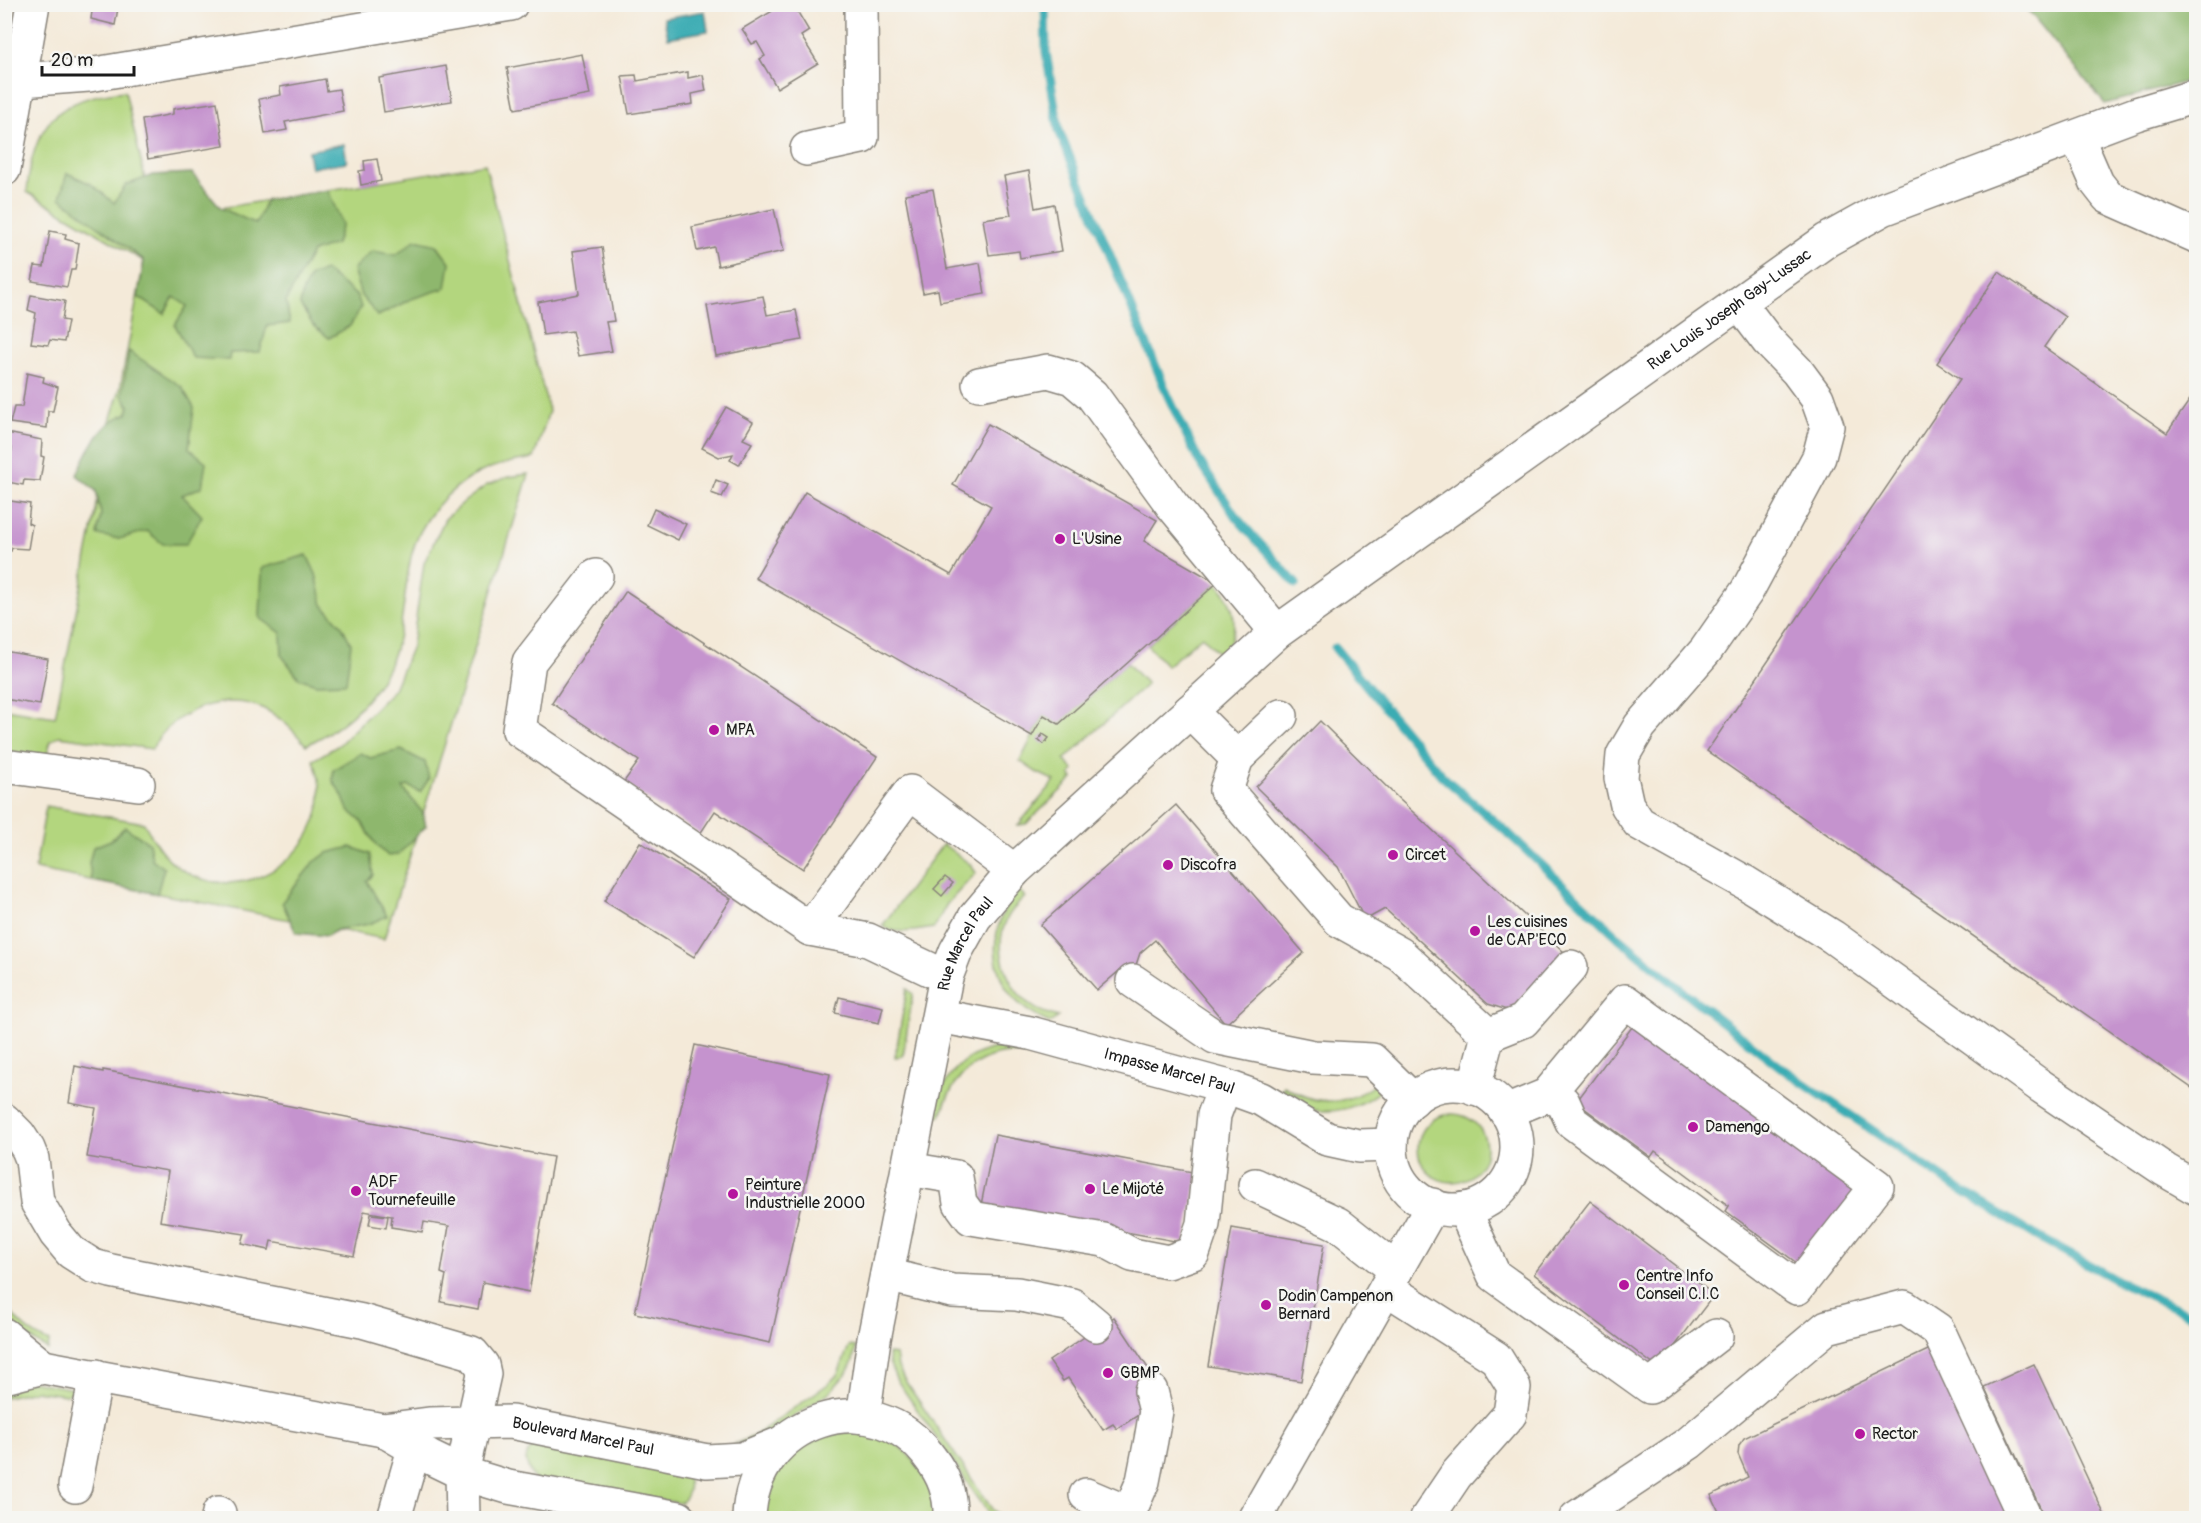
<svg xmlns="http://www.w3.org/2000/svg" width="2201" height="1523" font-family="Pangolin,sans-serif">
	<rect width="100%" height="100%" fill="#f6f6f2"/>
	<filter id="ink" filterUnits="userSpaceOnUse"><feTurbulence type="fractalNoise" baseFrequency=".0167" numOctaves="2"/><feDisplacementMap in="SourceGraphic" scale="12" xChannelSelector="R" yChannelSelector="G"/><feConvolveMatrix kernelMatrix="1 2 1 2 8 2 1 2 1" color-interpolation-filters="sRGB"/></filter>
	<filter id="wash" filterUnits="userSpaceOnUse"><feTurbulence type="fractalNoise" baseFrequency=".008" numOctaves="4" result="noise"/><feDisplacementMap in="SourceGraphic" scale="24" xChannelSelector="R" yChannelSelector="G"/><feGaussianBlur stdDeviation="1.35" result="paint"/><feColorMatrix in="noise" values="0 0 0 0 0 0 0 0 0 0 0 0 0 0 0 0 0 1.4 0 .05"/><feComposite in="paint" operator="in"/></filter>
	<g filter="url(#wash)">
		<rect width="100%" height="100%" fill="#f4ead9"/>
		<g fill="#b3d67e" stroke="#68794d" stroke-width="1.5">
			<path d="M 125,91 L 154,219 L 485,164 L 549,411 L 534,458 C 516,461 498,464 481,472 C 448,487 419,522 411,557 C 405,585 404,615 397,643 C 384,689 350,725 306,745 C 293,730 282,718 264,709 C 225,690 171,711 152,749 L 59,736 L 51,741 L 46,757 L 5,752 L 4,709 L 55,717 L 95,516 L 109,424 L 120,389 L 144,261 L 27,192 C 32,124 58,97 125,91 Z"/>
			<path d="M 529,474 L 384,939 L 35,869 L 46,806 L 144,823 C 154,841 163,857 181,869 C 251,915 347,838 313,760 L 339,745 L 394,689 L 412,646 L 424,563 L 445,519 L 465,501 L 487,485 L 508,477 Z"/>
			<path d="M 1217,583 C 1237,606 1240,631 1222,657 L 1202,636 L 1167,666 L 1147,645 Z"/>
			<polygon points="1127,663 1147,684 1064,760 1074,770 1070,775 1073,779 1026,824 1018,825 1055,781 1036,772 1020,761 1044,715 1059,723"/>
			<path d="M 943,844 L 971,865 L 976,873 L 947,904 L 934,928 C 917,930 897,936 882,926 Z"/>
			<path d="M 1017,888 L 1025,897 C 1018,904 1011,910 1007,919 C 993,947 1006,988 1032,1006 C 1039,1012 1049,1014 1058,1017 L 1050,1023 C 989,997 981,940 1017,888 Z"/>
			<polygon points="907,989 913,994 903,1056 895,1057"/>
			<path d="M 1019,1044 L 1049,1050 L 1046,1059 C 1037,1057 1028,1053 1018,1053 C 977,1051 951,1079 941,1116 L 932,1115 C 947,1067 967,1049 1019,1044 Z"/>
			<path d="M 1379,1081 L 1384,1087 C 1362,1108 1329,1118 1300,1106 C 1292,1103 1285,1098 1279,1094 L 1284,1086 C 1318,1107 1347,1107 1379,1081 Z"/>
			<circle cx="1452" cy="1148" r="34"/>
			<path d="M 4,1303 C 17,1322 28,1333 49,1342 L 48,1350 L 5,1322 Z"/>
			<polygon points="849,1346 856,1347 853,1361 847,1373 830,1392 756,1442 734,1444 754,1436 828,1384 838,1374"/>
			<polygon points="888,1354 896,1355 898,1367 904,1379 992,1509 1003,1518 991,1517 896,1379 889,1362"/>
			<polygon points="31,1381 73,1389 75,1391 66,1395 35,1391 5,1397 4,1387"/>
			<path d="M 842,1432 C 857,1432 874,1431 888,1439 C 917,1455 933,1486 937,1518 L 763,1518 L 767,1485 L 797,1450 L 820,1438 Z"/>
			<path d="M 542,1441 L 686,1473 C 690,1485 690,1495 680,1503 L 537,1483 C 524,1465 519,1453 542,1441 Z"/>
		</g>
		<g fill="#8eb76d" stroke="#556a44" stroke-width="1.5">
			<polygon points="2024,5 2196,5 2196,79 2105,104"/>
			<polygon points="67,173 91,184 114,203 126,185 153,175 192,173 221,208 256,224 266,200 328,190 342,224 336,244 312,252 286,301 290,323 267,326 260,352 230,353 229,360 193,358 175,325 187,306 174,297 164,314 138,297 144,260 60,198"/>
			<polygon points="415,240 437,245 450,262 446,288 411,299 378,316 361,296 353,269 372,251 396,255"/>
			<polygon points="326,271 357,296 361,307 350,326 329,338 313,325 300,305 303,290 311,275"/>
			<path d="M 129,351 L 182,387 L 194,408 L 189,448 L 206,462 L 202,487 L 182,495 L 202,516 L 186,544 L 163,544 L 147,531 L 119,539 L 97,535 L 101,514 L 96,491 L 77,475 C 86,453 102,420 127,414 L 129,406 L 122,395 Z"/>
			<polygon points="307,555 316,574 323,605 342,626 351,644 346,683 316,684 299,678 282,656 281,633 260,618 262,568"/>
			<polygon points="401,750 425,762 429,779 420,792 408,786 403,788 423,813 426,826 399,854 388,856 376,845 361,821 348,810 342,795 333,781 333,770 361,753 370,758"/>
			<polygon points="125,827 149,843 152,859 164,868 157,894 92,881 89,863 93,847 111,840"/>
			<polygon points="351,847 370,854 373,875 367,881 387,916 369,924 337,930 327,936 296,933 282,902 313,863 327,853"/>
		</g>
		<g fill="#3bacb3" stroke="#2c6468" stroke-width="1.5">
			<polygon points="705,11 708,31 668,38 664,18"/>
			<polygon points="344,144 347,162 311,168 308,151"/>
		</g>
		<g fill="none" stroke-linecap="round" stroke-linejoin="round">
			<g stroke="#3bacb3" stroke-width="9">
				<polyline points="1045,4 1046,52 1059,131 1168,396 1198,459 1236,517 1296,584"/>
				<polyline points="1335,648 1442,776 1508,833 1619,938 1684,992 1787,1072 1954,1186 2035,1235 2118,1281 2196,1317"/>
			</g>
		</g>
		<g id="blocks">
			<g fill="#c593ce">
				<polygon points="93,4 123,4 122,9 118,8 115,25 91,19"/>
				<polygon points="784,4 793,4 809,31 801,36 818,63 777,88 760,59 765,56 757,42 752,44 742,29"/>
				<polygon points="582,54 590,95 515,109 507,68"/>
				<polygon points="446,66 452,101 384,112 379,78"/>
				<polygon points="688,72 688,78 703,75 706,91 692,94 693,104 629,114 622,76 636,75 637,81"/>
				<polygon points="325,79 327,91 339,89 343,111 285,122 287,130 265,134 259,99 281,95 280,87"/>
				<polygon points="217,102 224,146 148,159 142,120 173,114 173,109"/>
				<polygon points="377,159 381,181 361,185 359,171 365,170 364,161"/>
				<polygon points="1029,171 1035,208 1054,204 1062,251 1020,258 1019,251 989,255 983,219 1011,215 1004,176"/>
				<polygon points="933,189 947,269 980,263 985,294 940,302 938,290 923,293 905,194"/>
				<polygon points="774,209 784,251 718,266 714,247 697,251 692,227"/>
				<polygon points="50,231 66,234 65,239 79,243 75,270 71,270 67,287 32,281 35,266 44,267"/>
				<polygon points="602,247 614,321 606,322 612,351 578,356 572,331 543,335 538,302 579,294 573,251"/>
				<polygon points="1999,272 2065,317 2044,347 2167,433 2196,391 2196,1091 1707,751 1960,379 1937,363"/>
				<polygon points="31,295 65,301 62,320 68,321 64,342 50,340 48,345 31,343 36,313 28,310"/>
				<polygon points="763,296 767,315 796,310 802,340 716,356 707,306"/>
				<polygon points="27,373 44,377 43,382 58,387 53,411 48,411 47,428 10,423 14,407 22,407"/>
				<polygon points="726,407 753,422 743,439 752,443 739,465 730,460 733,454 719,457 702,448"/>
				<polygon points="988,424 1157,520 1144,541 1217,583 1059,724 1044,715 1032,736 755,578 805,492 951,575 991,506 953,485"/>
				<polygon points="7,433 42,440 41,456 44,457 40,481 24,480 23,485 7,482 12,448 4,445"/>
				<polygon points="716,480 728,485 722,497 711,493"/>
				<polygon points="4,500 30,504 28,523 32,525 28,549 12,548 11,551 4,549"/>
				<polygon points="654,509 686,524 678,540 647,525"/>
				<polygon points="626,591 877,757 803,869 715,811 700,834 623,783 639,761 552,703"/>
				<polygon points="4,651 48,659 40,705 4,699"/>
				<polygon points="1320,721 1400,800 1564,952 1510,1011 1488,1004 1385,909 1365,920 1338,867 1256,787"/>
				<polygon points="1043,734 1049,738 1044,744 1038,740"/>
				<polygon points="1176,805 1304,953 1226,1024 1155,940 1140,953 1135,968 1119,971 1097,990 1040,925"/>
				<polygon points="640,842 731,899 694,957 604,901"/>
				<polygon points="945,877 953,883 942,896 934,889"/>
				<polygon points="839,997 883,1007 879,1023 835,1013"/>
				<polygon points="1635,1023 1859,1187 1801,1266 1726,1211 1729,1206 1655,1151 1651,1157 1576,1102"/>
				<polygon points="695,1045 830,1074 770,1343 635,1313"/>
				<polygon points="75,1066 103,1072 103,1070 553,1157 529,1292 483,1282 478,1309 441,1302 446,1275 441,1273 449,1226 424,1222 422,1232 391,1227 392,1216 364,1211 354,1256 271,1241 269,1250 242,1244 245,1234 160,1221 168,1171 87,1157 96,1108 69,1103"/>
				<polygon points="995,1135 1198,1173 1185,1243 981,1205"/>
				<polygon points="1590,1201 1714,1295 1658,1368 1534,1274"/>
				<polygon points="371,1214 388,1216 386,1228 369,1225"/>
				<polygon points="1232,1228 1324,1244 1301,1381 1208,1366"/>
				<polygon points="1114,1317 1156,1380 1146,1410 1117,1429 1113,1424 1103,1430 1068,1378 1063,1381 1049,1361"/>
				<polygon points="1930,1349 2010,1518 1722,1518 1711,1495 1748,1477 1738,1454 1739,1445 1744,1438"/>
				<polygon points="2034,1364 2106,1518 2045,1518 1984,1387"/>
			</g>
		</g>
	</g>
	<g filter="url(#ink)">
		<use href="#blocks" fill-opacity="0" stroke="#88837a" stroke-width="1.5"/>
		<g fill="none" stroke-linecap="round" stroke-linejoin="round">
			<g stroke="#88837a" stroke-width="36">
				<g id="minor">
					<polyline points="4,77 21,80 89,75 511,4"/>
					<polyline points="2077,137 2097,183 2108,197 2196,236"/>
					<polyline points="807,149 862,137 861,4"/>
					<polyline points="4,169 33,4"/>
					<polyline points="1739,303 1768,341 1797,371 1817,398 1827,426 1819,457 1747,591 1706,650 1640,726 1623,755 1621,778 1627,805 1639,823 1746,883 1833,937 2039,1085 2165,1170 2196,1188"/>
					<polyline points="979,384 1048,371 1072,378 1092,395 1172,505 1277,632"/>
					<polyline points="596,576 529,662 519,730 810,929 910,792 1014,871"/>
					<polyline points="1190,711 1237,758"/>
					<polyline points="1281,716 1237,758 1226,790 1339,920 1400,954 1488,1035 1474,1088"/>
					<polyline points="4,766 138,784"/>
					<polyline points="810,929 868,940 946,977"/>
					<polyline points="1133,981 1215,1037 1313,1057 1372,1060 1413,1100"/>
					<path id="s1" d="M 939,1016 L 1030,1033 L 1225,1086 L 1261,1099 L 1327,1139 L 1359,1146 L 1391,1145"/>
					<polyline points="1488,1035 1523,1021 1571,967"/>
					<circle cx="1454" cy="1147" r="63"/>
					<polyline points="1506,1112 1547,1095 1625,1001 1877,1186 1797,1288 1572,1122 1563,1102 1547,1095"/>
					<polyline points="4,1120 19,1135 28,1149 32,1159 37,1202 56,1234 71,1252 93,1266 111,1271 362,1321 472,1353 482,1365 484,1374 462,1473 463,1518"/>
					<polyline points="908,1169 956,1177 960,1203 971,1218 1104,1240 1132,1255 1168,1262 1193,1253 1203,1224 1214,1115 1225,1086"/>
					<polyline points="1255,1185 1338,1224 1396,1270"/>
					<polyline points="1464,1209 1494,1275 1650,1387 1716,1336"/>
					<polyline points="887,1275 952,1291 1017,1294 1072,1305 1096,1325"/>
					<polyline points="1386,1288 1496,1358 1514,1387 1510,1414 1456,1475 1427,1518"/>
					<polyline points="4,1335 43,1367"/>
					<path id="s2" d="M 4,1377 L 43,1367 L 383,1430 L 429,1424 L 511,1422 L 707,1461 L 742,1459 L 779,1444"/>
					<path id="s3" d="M 863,1417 L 874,1339 L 946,977 L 956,951 L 975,917 L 1014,871 L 1277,632 L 1827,240 L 1883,209 L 2136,114 L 2196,96"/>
					<polyline points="383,1430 429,1457 462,1473 508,1487 679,1518"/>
					<polyline points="75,1486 96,1376"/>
					<polyline points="1086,1495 1112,1506 1124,1518"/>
					<polyline points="395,1515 414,1449"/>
					<polyline points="218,1518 219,1513"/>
					<path d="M 749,1518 C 752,1419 874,1378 931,1459 C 944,1476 951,1497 950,1518"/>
					<polyline points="1127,1518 1143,1481 1151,1440 1156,1411 1151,1391"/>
					<polyline points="1255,1518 1433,1205"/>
					<polyline points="1576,1518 1689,1443 1827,1327 1904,1307 1938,1330 2025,1518"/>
				</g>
			</g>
			<use href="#minor" stroke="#fff" stroke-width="33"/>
		</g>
	</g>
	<g fill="#b5179e" stroke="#f6f6f2" stroke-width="2">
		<circle cx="1060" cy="539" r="6"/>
		<circle cx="714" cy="730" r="6"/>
		<circle cx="1393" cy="855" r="6"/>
		<circle cx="1168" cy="865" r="6"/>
		<circle cx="1475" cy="931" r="6"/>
		<circle cx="1693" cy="1127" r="6"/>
		<circle cx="1090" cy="1189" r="6"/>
		<circle cx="356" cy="1191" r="6"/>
		<circle cx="733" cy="1194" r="6"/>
		<circle cx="1624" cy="1285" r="6"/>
		<circle cx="1266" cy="1305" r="6"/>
		<circle cx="1108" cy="1373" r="6"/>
		<circle cx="1860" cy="1434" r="6"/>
	</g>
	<g text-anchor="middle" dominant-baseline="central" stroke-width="5" stroke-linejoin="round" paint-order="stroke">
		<g font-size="16" fill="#1c1c1c" stroke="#f6f6f2">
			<text stroke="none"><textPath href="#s3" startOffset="1486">Rue Louis Joseph Gay-Lussac</textPath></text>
			<text stroke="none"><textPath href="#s3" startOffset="486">Rue Marcel Paul</textPath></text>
			<text stroke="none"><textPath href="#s1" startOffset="237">Impasse Marcel Paul</textPath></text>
			<text stroke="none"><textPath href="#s2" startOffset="588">Boulevard Marcel Paul</textPath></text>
		</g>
		<g font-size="16" fill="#1c1c1c" stroke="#f6f6f2" text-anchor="start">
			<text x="1072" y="539">L'Usine</text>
			<text x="726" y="730">MPA</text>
			<text x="1405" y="855">Circet</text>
			<text x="1180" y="865">Discofra</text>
			<text x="1487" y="922">Les cuisines<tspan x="1487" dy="18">de CAP'ECO</tspan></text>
			<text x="1705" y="1127">Damengo</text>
			<text x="368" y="1182">ADF<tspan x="368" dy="18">Tournefeuille</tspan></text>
			<text x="745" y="1185">Peinture<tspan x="745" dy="18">Industrielle 2000</tspan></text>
			<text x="1102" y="1189">Le Mijoté</text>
			<text x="1636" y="1276">Centre Info<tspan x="1636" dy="18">Conseil C.I.C</tspan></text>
			<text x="1278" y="1296">Dodin Campenon<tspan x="1278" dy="18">Bernard</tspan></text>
			<text x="1120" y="1373">GBMP</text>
			<text x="1872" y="1434">Rector</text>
		</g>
	</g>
	<rect width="2201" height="1523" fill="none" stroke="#f6f6f2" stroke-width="24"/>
	<path d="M42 66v9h92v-9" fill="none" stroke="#1c1c1c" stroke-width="3"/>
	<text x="51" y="66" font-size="18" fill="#1c1c1c" stroke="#f6f6f2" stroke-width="4.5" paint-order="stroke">20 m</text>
</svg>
